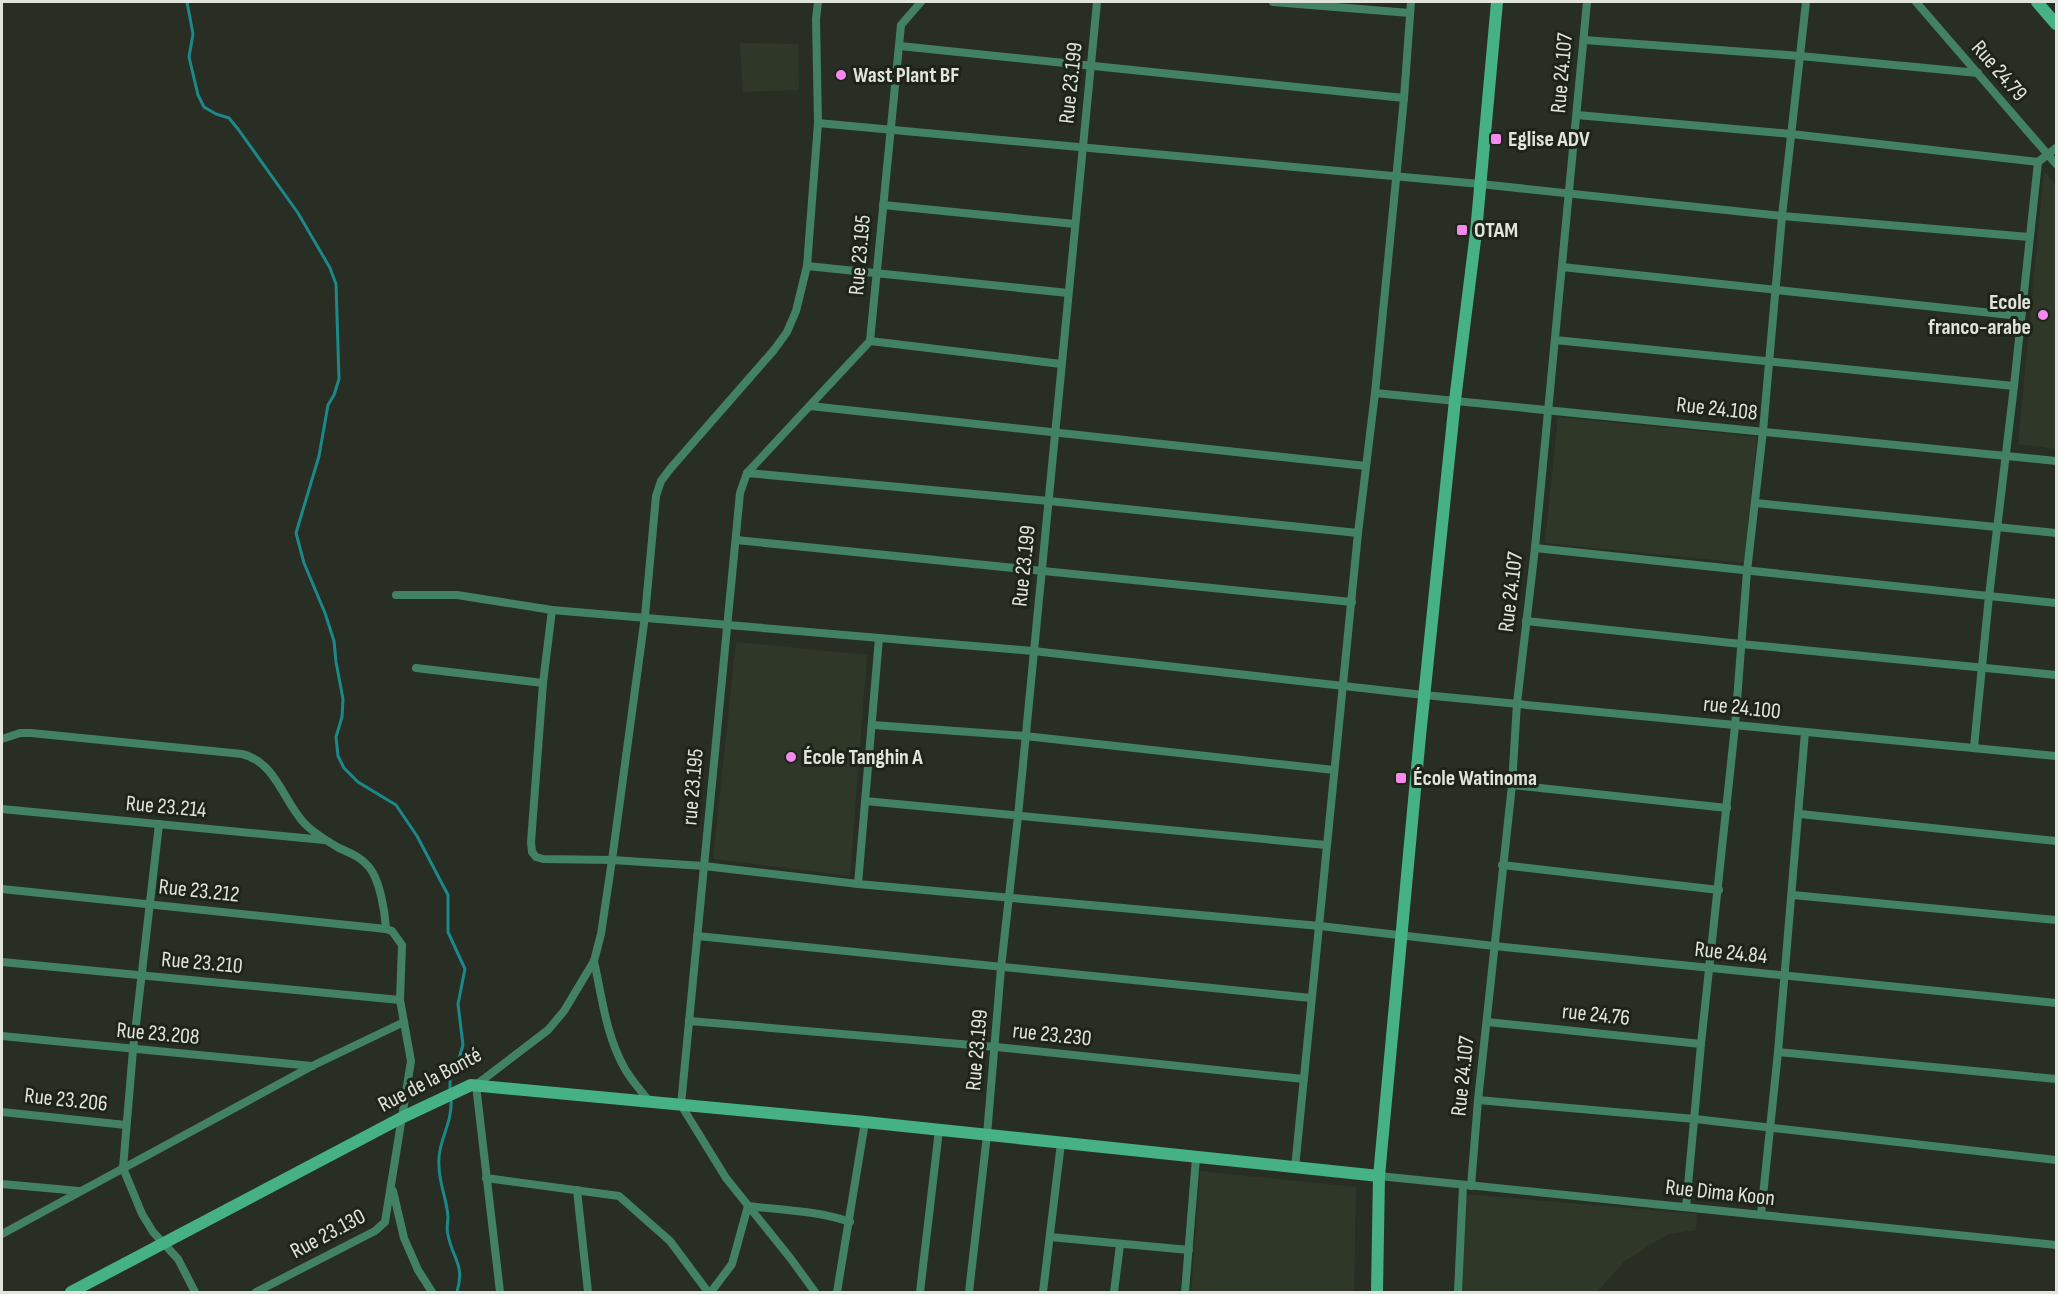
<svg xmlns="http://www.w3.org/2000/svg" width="2058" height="1294" viewBox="0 0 2058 1294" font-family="'Sofia Sans Condensed',sans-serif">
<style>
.built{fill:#2f3828}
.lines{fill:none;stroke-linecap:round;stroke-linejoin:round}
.stream{stroke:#1b8989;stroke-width:3}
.street{stroke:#438165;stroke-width:8}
.secondary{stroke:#46b184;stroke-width:12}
.poi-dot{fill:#f589ee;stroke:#1f241a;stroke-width:2}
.labels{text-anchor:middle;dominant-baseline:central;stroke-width:6;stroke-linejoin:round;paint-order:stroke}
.street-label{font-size:22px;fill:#e0e4dd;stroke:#1f241a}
.poi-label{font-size:22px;font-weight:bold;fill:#e0e4dd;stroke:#1f241a;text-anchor:start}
</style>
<rect width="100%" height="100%" fill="#282e23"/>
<g class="built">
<path d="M740,43l58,1 1,46 -56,2z"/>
<path d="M2044,171l12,14v264l-38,-5z"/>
<path d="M1558,417l199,20 -13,126 -199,-20z"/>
<path d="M736,642l131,13 -17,221 -137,-17z"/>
<path d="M1200,1171l156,16 -2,105h-163z"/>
<path d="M1465,1194l232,20 -1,16 -27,4 -18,10 -27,18 -27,30h-135z"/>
</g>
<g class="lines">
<g class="stream">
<path d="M187,2l6,32 -4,23 9,38 6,12 12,7 13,4 9,11 60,84 32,55 6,16 3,95 -5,16 -6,10 -9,51 -23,77 8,30 21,50 9,28 2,21 7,37 -1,18 -6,20 2,19 6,12 14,14 38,23 21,31 31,59v37l17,37 -7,35 5,41 -6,20 -7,8v19"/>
<path d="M451,1099c2,24 -14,43 -12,67 0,17 8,34 9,51 0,6 -2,12 0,18 5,25 17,29 9,57"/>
</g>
<g class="street">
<path d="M1273,2l137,11"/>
<path d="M1916,2l140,162"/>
<path d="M1584,40l216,16 178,17"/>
<path d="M900,46l504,52"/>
<path d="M1577,115l214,19 247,28 18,-14"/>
<path d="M818,123l662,61 302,32 247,21"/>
<path d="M883,205l192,19"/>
<path d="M807,266l261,27"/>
<path d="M1562,267l458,49"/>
<path d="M1555,340l459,46"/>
<path d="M870,341l191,23"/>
<path d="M1375,393l681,68"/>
<path d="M810,406l556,60"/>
<path d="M747,473l302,28 309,32"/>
<path d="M1756,503l300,30"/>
<path d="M736,540l616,62"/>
<path d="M1535,548l521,55"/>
<path d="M396,595h61l95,15 481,41 391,44 632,61"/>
<path d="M552,610l-9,73 -12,159 1,10 4,5 7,2 69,1 92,6 154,18 462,42 174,20 562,57"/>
<path d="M1526,621l215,23 315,31"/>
<path d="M416,668l127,15"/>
<path d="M873,725l152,11 309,34"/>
<path d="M2,739l18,-6h11l211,21c34,8 41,47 63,70 9,9 22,17 34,24 11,5 22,9 30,19 11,13 16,45 17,62"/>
<path d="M1974,747l15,-151 25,-210 24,-224"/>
<path d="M1512,785l215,23"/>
<path d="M865,801l461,44"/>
<path d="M2,809l322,31"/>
<path d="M1800,814l256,27"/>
<path d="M159,824l-26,226 -10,118 19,46 11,18 25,27 17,33"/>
<path d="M1502,865l217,25"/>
<path d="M858,884l21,-246"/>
<path d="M2,889l384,40 6,2 10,14 -2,55 11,61 -26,161 -10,9 -119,61"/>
<path d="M1793,895l263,25"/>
<path d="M697,936l614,62"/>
<path d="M594,961c8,36 12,75 31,108 7,12 16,22 25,33"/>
<path d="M2,962l398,38"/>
<path d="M689,1021l307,26 308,32"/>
<path d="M1487,1022l214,22"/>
<path d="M2,1036l310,30"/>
<path d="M1778,1052l278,27"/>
<path d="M1478,1100l217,19 361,41"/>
<path d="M2,1112l124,13"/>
<path d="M1295,1168l63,-635 17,-140 29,-295 7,-96"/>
<path d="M1379,1176l677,69"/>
<path d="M486,1178l133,18 51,45 38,51"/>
<path d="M2,1184l77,7"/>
<path d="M1471,1186l7,-86 34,-315 5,-82 18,-155 52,-546"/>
<path d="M577,1190l11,102"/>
<path d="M393,1191l11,47 14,32 14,22"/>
<path d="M1686,1207l15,-163 34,-318 12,-155 16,-140 19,-215 24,-214"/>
<path d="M1761,1215l17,-163 27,-320"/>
<path d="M2,1234l310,-168 92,-44"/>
<path d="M1050,1237l139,13"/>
<path d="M500,1292l-24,-207 72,-55 16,-19 30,-50 7,-27 11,-74 33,-244 11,-120 5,-15 9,-12 104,-119 13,-18 9,-21 11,-45 11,-143 -2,-104 2,-17"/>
<path d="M711,1292l21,-28 16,-58c34,4 71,5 102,16"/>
<path d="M815,1292l-24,-33 -65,-81 -45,-73 59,-612 7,-20 123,-132 31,-316 20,-23"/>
<path d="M837,1292l28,-170"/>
<path d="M920,1292l19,-162"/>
<path d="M969,1292l18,-157 14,-167 17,-152 79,-814"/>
<path d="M1043,1292l18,-149"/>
<path d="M1114,1292l6,-47"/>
<path d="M1185,1292l11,-134"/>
<path d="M1458,1292l5,-106"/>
</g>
<g class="secondary">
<path d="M2037,2l19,22"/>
<path d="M71,1292l332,-175 68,-32 394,37 514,54"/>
<path d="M1377,1292l2,-116 41,-440 35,-336 21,-168 21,-230"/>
</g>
</g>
<g class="poi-dot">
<circle cx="841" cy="75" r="6"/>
<rect x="1490" y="133" width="12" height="12" rx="3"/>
<rect x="1456" y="224" width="12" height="12" rx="3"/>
<circle cx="2043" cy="315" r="6"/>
<circle cx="791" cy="757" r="6"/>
<rect x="1395" y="772" width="12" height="12" rx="3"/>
</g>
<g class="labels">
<g class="street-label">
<text transform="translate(1999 71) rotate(49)">Rue 24.79</text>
<text transform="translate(1562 73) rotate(-85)">Rue 24.107</text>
<text transform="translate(1071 83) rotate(-84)">Rue 23.199</text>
<text transform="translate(860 255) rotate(-85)">Rue 23.195</text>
<text transform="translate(1717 409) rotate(6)">Rue 24.108</text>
<text transform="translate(1024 566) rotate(-84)">Rue 23.199</text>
<text transform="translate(1511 592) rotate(-83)">Rue 24.107</text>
<text transform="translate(1742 708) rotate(6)">rue 24.100</text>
<text transform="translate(693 787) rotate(-85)">rue 23.195</text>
<text transform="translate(166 807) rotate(5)">Rue 23.214</text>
<text transform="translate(199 891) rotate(6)">Rue 23.212</text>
<text transform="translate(1731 953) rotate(6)">Rue 24.84</text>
<text transform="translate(202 963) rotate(5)">Rue 23.210</text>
<text transform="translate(1596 1015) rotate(6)">rue 24.76</text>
<text transform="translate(158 1034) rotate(5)">Rue 23.208</text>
<text transform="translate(1052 1035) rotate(6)">rue 23.230</text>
<text transform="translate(977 1050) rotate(-85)">Rue 23.199</text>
<text transform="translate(1463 1076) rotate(-84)">Rue 24.107</text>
<text transform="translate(430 1080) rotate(-28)">Rue de la Bonté</text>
<text transform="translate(66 1100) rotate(6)">Rue 23.206</text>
<text transform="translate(1720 1193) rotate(6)">Rue Dima Koon</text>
<text transform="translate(328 1234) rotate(-28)">Rue 23.130</text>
</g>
<g class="poi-label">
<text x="853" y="75">Wast Plant BF</text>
<text x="1508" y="139">Eglise ADV</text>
<text x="1474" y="230">OTAM</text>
<text x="2031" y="302" text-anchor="end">Ecole<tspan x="2031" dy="25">franco-arabe</tspan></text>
<text x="803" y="757">École Tanghin A</text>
<text x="1413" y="778">École Watinoma</text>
</g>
</g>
<rect width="2058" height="1294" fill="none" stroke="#e0e4dd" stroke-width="6"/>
</svg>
